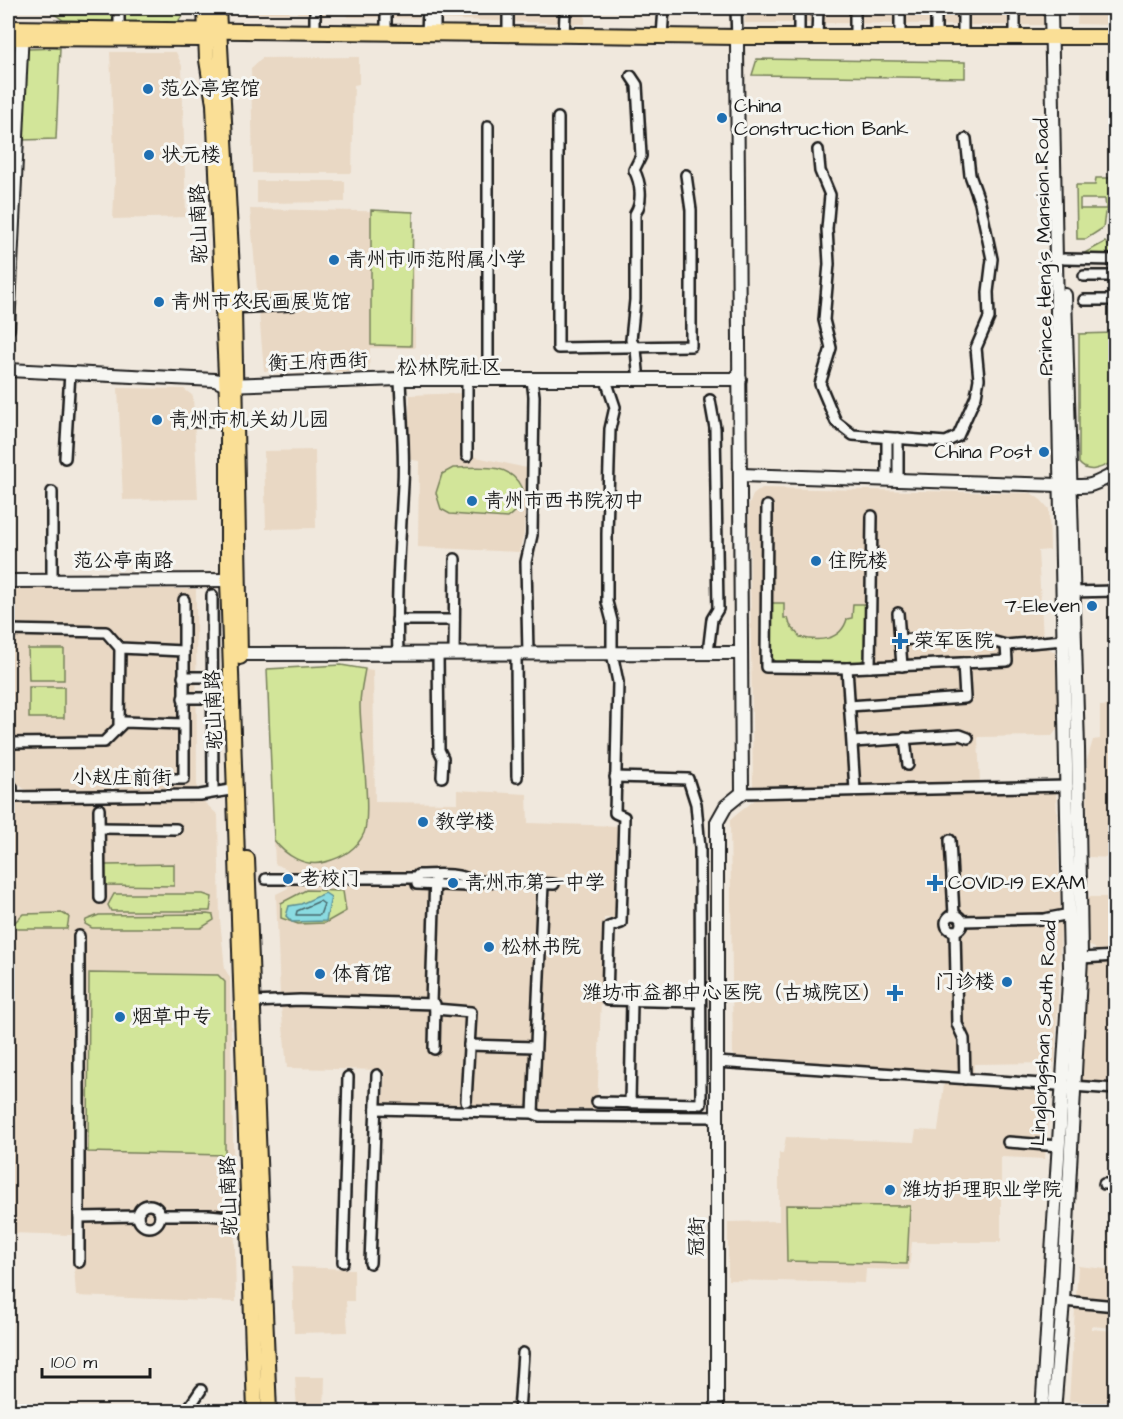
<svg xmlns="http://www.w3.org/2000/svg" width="1123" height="1419" viewBox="0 0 1123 1419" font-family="'Architects Daughter','LXGW WenKai TC',sans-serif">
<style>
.built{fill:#e9d8c4}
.green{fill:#d2e599;stroke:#77805a;stroke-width:1.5;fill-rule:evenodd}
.water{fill:#8adbe1;stroke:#5e8f92;stroke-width:1.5}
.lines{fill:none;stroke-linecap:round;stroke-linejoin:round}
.shore{stroke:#48686b;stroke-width:1.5}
.street-casing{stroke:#1c1c1c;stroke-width:14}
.secondary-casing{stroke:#1c1c1c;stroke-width:16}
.primary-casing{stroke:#1c1c1c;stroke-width:18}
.street{stroke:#f6f6f2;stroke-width:9}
.secondary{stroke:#f6f6f2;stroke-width:12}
.primary{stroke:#fadf96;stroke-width:14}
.poi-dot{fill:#1f6fb2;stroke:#f6f6f2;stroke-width:2}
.labels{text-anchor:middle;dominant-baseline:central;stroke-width:6;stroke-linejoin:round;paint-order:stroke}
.poi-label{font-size:20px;fill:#1c1c1c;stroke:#f6f6f2;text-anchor:start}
.street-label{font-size:20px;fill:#1c1c1c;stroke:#f6f6f2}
.neighbourhood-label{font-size:21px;fill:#1c1c1c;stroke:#f6f6f2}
</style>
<rect width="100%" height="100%" fill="#f0e8dd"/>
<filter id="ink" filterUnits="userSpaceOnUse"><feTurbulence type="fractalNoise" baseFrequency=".0167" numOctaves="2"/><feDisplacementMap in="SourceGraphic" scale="12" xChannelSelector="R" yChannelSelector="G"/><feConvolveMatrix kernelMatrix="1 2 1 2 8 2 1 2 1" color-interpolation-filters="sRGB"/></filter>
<g filter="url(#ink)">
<g class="built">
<path d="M245,8h174v10l-72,-1 -1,-3h-22v4h-15v-4l-12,-1v-4h-7l-1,5 -44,-1z"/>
<path d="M431,8h154v16l-150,-5z"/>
<rect x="745" y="8" width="68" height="15"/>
<path d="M820,8h113v16l-113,-1z"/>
<path d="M941,8h106v10l-3,7h-103z"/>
<path d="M1078,8h37v17l-38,-1z"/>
<path d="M110,52h66l6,14 4,151 -73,2 2,-43z"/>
<path d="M359,57v27l-5,1 -2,88h-99l-2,-105 11,-10z"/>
<path d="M257,181h88v21l-88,1z"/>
<path d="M250,209l163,3 2,136h-45l-1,24 -105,-1z"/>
<path d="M118,388l66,1 9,7 5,103 -75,1z"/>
<path d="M463,393l-1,61 65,14 -3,66 -5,18 -101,-5 1,-86 -12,-2 3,-64z"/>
<path d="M315,450l1,78 -50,1 -2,-78z"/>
<path d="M762,488l269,5 10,7 8,9 1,41 -12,1 5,87h6v11l6,3 4,75 -7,9 -74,1 2,46 -227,5 -4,-283 4,-10z"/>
<path d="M8,589h188l1,201h-171l-13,-9h-5z"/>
<path d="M341,665l32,5 2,132 82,1v-13l70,4 1,29 93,3 -4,92h-13l-7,191h-56l-4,-5 -8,5 -146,-6 2,-33 -98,-2 -7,-73 -4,-101 12,-6 -1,-19 -12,-5 -8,-195z"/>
<path d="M1115,705v377l-33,-1 5,-117 8,-3v-13l-8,-3 1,-48h27v-39l-27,-1 -1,-97 6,-20 7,-1v-33z"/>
<path d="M1056,789l5,137 -6,137 -81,1 -1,13 -240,-18 -3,-239 27,-22z"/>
<path d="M13,801h190l15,14 2,105 5,49 5,9 6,324 -160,-6 -4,-61 -61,-2 -2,-431z"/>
<path d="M944,1084l106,4 -5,71 -44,-2v85h-89l-3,28 -43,-1 -1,14 -137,-3v-58l51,-1v-68h4l3,-16 128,5 2,-12 22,1z"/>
<path d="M1078,1266l37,4v31l-39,-4z"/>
<path d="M292,1267l62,2v32h-8l2,31 -54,1z"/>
<path d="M1075,1309l40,3v16l-24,-2v3l24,2v80h-30l1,-9 -17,-1z"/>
<path d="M295,1377h30l-1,34h-27z"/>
</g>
<g class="green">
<path d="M8,8h179l-9,14 -6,1 -109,-3 -16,-11z"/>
<path d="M60,48l-4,91 -34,1 5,-91z"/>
<path d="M757,59l208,3v16l-213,-3z"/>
<path d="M1096,178h18v25l-9,10 -2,15 -17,11h-9l-1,-54h19zM1080,199h25l1,10h-26z"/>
<path d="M371,210l42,2 -2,134 -40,-1z"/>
<path d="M1105,242l10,8v5h-34z"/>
<path d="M1113,333v11h3l-1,117c-11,5 -26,15 -36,2v-129z"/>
<path d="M453,468c24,0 56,-7 68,19 6,14 -4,23 -14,31l-57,-4 -9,-5 -5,-16 6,-19z"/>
<path d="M771,603h13v15h4l2,7 10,12c18,5 41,4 47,-18l5,-1 1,-14h13v52l-6,7h-84l-5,-7z"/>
<path d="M28,649h36v31h-35z"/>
<path d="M341,665l24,4c-2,12 -5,24 -5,36 0,28 12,107 4,128 -7,16 -23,25 -39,29 -20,6 -40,-7 -51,-22l-7,-171z"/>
<rect x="29" y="687" width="35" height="31"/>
<path d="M174,864v22l-70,-1 1,-20z"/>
<path d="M306,890l37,1 3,20 -21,12 -27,1 -17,-6v-15z"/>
<path d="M114,894h89l9,3 -2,14h-99l-3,-6z"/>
<path d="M62,913l7,4 -2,12h-49l-5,-5 10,-10z"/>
<path d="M207,914l6,1 1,5 -13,8h-109l-7,-4 1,-4 13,-5z"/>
<path d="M89,973l129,2 7,7v173l-137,-3z"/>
<path d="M786,1205l124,1 -3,58 -120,-3z"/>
</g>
<path class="water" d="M325,893l6,4 -5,24 -34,1 -6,-6 3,-10 12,-2z"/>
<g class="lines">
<path class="shore" d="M320,901l4,3 -4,11h-24l1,-4z"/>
<g class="street-casing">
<g id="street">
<path d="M115,8l4,5v16"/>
<path d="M736,8l1,33"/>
<path d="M963,8v30"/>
<path d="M1015,8v30"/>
<path d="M508,12v22"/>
<path d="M855,13v24"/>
<path d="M386,14v19"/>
<path d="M900,14v24"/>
<path d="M315,32v-24"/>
<path d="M427,34l1,-26"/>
<path d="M435,34v-26"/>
<path d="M564,35l1,-21"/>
<path d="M662,36l2,-28"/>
<path d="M799,37v-27"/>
<path d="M817,37l1,-29"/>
<path d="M936,38v-30"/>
<path d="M631,76l6,9 4,71 -7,14c7,13 9,32 1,44v86l-4,40 5,9 2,22"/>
<path d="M558,118v230l133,-2v-136l-5,-35"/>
<path d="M488,126v254"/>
<path d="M818,150l2,21 10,24 -3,34 2,35 -5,56 7,28 -11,36 16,38 17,13 93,7 12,-6 18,-40 3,-17 -3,-31 13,-30 -1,-26 4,-33 -12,-56 -10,-28 -4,-36"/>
<path d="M1064,259l52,1"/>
<path d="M1084,276h32"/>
<path d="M1084,300h32"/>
<path d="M231,308l61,-3"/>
<path d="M467,380v76"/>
<path d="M606,380l9,27 -5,22 -3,105v68l5,19v32l6,29 -3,131 9,4 -3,106 -12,4 -2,73 93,2"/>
<path d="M182,422l46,-1"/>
<path d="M887,438v42"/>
<path d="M65,458l5,-86"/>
<path d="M898,480v-42"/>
<path d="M52,492v89"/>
<path d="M767,506l-1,161 81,1 160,-7 -1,-16"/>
<path d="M1070,592l46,-1"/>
<path d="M212,595l1,193"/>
<path d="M898,613l4,53"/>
<path d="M397,620h57"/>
<path d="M8,630l98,2 14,16 63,3"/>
<path d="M900,640l68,-5 38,10 58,-5"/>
<path d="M708,653l4,-34 6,-10 -3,-181 -5,-28"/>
<path d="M398,654c-2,-57 2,-113 5,-170 2,-34 -2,-70 -3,-105"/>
<path d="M438,654l1,96 4,8 -1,19"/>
<path d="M454,654l1,-95"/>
<path d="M516,654l1,123"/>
<path d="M528,654l-2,-92 6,-27 2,-139 -2,-16"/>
<path d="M870,667l2,-151"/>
<path d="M847,668l8,122"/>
<path d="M183,677h30"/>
<path d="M183,698h31"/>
<path d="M849,706l116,-8 -2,-35"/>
<path d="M119,724l1,-76"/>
<path d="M905,738l3,27"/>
<path d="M853,742l107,-7 8,3"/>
<path d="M8,743l96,-1 20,-20 59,2"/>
<path d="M169,779h15v-179"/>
<path d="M8,784l4,3v9"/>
<path d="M742,793l326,-7"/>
<path d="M8,797l192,-2 36,-6"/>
<path d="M99,809l1,89"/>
<path d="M99,828l77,1"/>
<path d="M950,840l4,75"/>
<path d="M291,878h125l2,-3c17,0 40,-3 54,6l82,3"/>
<path d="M416,878l1,6 50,2 5,-5"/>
<path d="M266,879h18"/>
<circle cx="954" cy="923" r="8"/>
<path d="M963,921l81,-2 26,-5"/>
<path d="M955,931l2,93 7,15 1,40"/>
<path d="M79,936v326"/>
<path d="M1081,958l35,-2"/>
<path d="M253,1002l47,-2 135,4 -1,45"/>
<path d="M431,1003l4,-128"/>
<path d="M435,1009l36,3 -5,89"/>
<path d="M469,1045l66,2"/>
<path d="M717,1062l399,27"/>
<path d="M597,1102l104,2v-4l-1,-252 -4,-44 -8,-25 -73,-2"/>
<path d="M630,1103l2,-102"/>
<path d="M376,1109l157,4 7,3 177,1"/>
<path d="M533,1113l10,-229"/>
<path d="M1008,1142l51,4"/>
<path d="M1104,1184h12"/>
<circle cx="149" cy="1216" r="11"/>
<path d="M160,1215h49l40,4"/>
<path d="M79,1217l59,-1"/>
<path d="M343,1262l5,-185"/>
<path d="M370,1263l7,-188"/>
<path d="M1063,1301l53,5"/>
<path d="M186,1412l15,-22"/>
<path d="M519,1412l4,-59"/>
</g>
</g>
<g class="secondary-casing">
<g id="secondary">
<path d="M8,329l14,-299"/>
<path d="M8,370l207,10 11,5 174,-6h340"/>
<path d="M741,475l319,10c32,2 27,3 56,-12"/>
<path d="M8,581l229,-1"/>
<path d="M232,654l509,-1"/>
<path d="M717,1412v-590l9,-16 16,-13 -5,-751"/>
<path d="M1042,1412l28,-445 -19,-959"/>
<path d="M1054,1412l9,-111 18,-343 -3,-210 -13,-453"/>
</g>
</g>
<g class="primary-casing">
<g id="primary">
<path d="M205,8l2,52 7,44 14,317v159l27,832"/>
<path d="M218,8l16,300 6,349"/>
<path d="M8,28l729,9h379"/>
<path d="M8,38l195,1"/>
<path d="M247,859l22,553"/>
</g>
</g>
<use href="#street" class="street"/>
<use href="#secondary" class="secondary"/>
<use href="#primary" class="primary"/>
</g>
</g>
<g class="poi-dot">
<circle cx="148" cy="89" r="6"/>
<circle cx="722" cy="118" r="6"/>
<circle cx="149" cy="155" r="6"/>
<circle cx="334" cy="260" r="6"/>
<circle cx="159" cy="302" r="6"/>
<circle cx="157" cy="420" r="6"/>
<circle cx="1044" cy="452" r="6"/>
<circle cx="472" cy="501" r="6"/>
<circle cx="816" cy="561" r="6"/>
<circle cx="1092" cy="606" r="6"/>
<path d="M897 632h6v6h6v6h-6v6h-6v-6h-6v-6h6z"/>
<circle cx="423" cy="822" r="6"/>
<circle cx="288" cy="879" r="6"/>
<circle cx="453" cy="883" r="6"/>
<path d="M932 874h6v6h6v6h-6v6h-6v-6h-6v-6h6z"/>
<circle cx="489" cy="947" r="6"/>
<circle cx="320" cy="974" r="6"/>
<circle cx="1007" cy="982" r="6"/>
<path d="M892 984h6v6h6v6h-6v6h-6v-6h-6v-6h6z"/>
<circle cx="120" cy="1017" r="6"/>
<circle cx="890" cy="1190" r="6"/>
</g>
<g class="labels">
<g class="poi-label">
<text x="160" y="89">范公亭宾馆</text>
<text x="734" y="106">China<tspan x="734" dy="23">Construction Bank</tspan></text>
<text x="161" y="155">状元楼</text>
<text x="346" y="260">青州市师范附属小学</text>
<text x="171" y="302">青州市农民画展览馆</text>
<text x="169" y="420">青州市机关幼儿园</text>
<text x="1032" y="452" text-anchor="end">China Post</text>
<text x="484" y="501">青州市西书院初中</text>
<text x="828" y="561">住院楼</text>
<text x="1080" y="606" text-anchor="end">7-Eleven</text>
<text x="914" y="641">荣军医院</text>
<text x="435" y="822">教学楼</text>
<text x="300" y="879">老校门</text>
<text x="465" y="883">青州市第一中学</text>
<text x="948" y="883">COVID-19 EXAM</text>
<text x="501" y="947">松林书院</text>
<text x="332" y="974">体育馆</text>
<text x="995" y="982" text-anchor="end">门诊楼</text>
<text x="882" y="993" text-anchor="end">潍坊市益都中心医院（古城院区）</text>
<text x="132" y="1017">烟草中专</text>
<text x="902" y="1190">潍坊护理职业学院</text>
</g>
<g class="street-label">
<text transform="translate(199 224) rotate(-92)">驼山南路</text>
<text transform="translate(1044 247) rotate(-91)">Prince Heng's Mansion Road</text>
<text transform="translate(318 362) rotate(-2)">衡王府西街</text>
<text x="123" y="561">范公亭南路</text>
<text transform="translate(214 710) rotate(-92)">驼山南路</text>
<text x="122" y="778">小赵庄前街</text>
<text transform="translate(1044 1033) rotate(-87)">Linglongshan South Road</text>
<text transform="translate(229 1196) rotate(-92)">驼山南路</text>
<text transform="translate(697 1237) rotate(-89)">冠街</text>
</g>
<g class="neighbourhood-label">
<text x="449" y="367">松林院社区</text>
</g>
</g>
<rect width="1123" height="1419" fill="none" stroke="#f6f6f2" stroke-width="30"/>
<rect x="15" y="15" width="1093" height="1389" fill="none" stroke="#1c1c1c" stroke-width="2" filter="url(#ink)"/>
<path d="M42 1368v9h108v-9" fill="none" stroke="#1c1c1c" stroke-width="3"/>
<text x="51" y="1368" font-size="18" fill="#1c1c1c" stroke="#f6f6f2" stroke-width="4.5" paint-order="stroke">100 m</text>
</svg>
